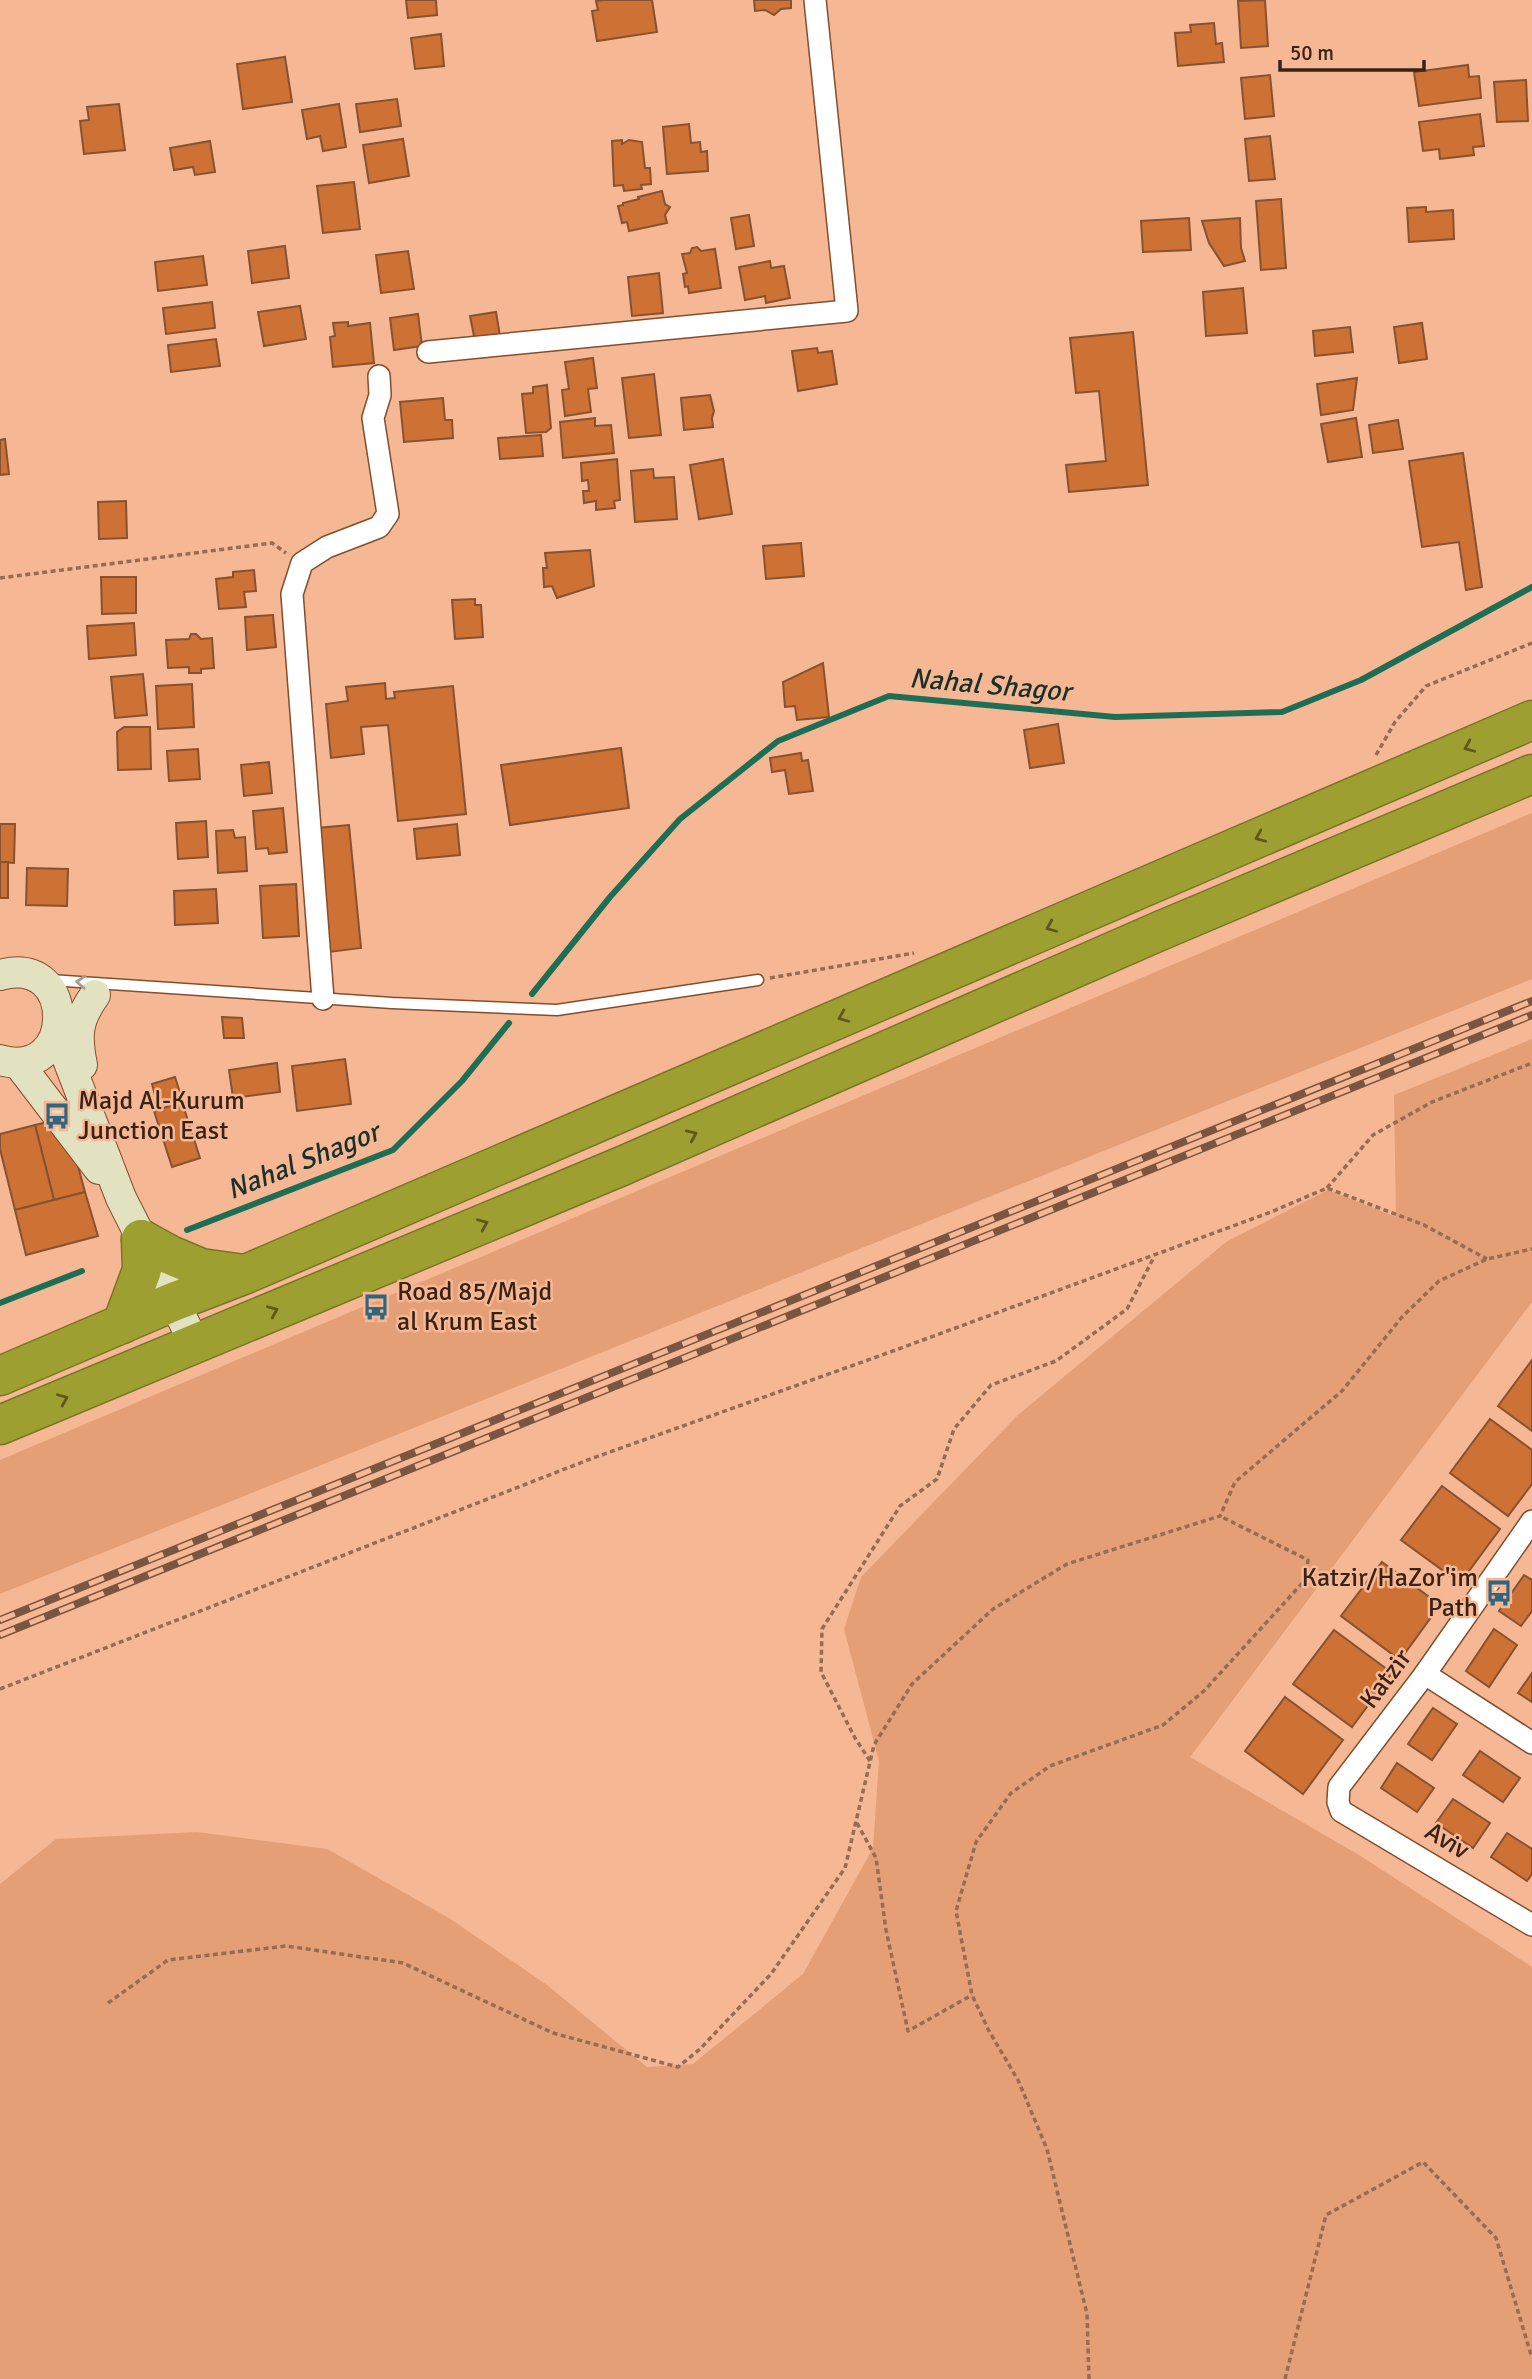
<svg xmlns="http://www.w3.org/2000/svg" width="1532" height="2379" viewBox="0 0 1532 2379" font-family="Signika,sans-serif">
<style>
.green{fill:#e59f76}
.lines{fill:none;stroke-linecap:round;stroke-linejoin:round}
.stream{stroke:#1d6e55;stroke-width:6}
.building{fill:#cd7135;stroke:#875231;stroke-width:2}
.lane-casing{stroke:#844e2d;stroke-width:13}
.street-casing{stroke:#844e2d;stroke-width:24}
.secondary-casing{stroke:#844e2d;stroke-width:32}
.highway-casing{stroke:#7a7427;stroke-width:41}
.path{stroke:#966c53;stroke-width:3.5;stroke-dasharray:5 3.5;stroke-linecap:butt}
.lane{stroke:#fff;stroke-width:10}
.street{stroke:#fff;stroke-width:21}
.secondary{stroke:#e2e2c1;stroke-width:30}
.highway{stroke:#9da031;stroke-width:38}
.rail-casing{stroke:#7a5540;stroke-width:8}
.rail{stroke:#f5b794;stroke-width:5;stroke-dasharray:16;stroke-linecap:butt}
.oneway{stroke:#625520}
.oneway2{stroke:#a69c96}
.labels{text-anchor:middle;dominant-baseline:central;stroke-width:5;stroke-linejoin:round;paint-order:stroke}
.poi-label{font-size:26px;fill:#3a2315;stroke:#f5b794;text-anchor:start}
.street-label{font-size:26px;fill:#3a2315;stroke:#f5b794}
.water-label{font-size:28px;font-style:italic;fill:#1a312a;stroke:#f5b794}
</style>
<rect width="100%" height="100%" fill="#f5b794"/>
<g class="green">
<path d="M1532,813v166l-1532,615v-134z"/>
<path d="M1532,1039v263l-342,455 169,98 173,112v412h-1532v-495l56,-45 141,-7 130,17 122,69 98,67 100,82 46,-3 110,-90 70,-126 6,-87 -35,-132 17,-52 157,-162 208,-173 102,-52 68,27 -2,-122z"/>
</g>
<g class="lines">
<g class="stream">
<path d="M532,994l78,-97 70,-78 98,-78 111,-45 226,21 167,-5 79,-32 171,-93"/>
<path d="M187,1230l206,-80 69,-69 47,-58"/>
<path d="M0,1303l82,-32"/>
</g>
</g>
<g class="building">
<path d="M406,0h30l1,15 -29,3z"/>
<path d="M604,0h48l5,32 -60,9 -5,-30 6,-1 -2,-9z"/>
<path d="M754,0h37v8l-10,1 -7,6 -9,-5 -10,1z"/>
<path d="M1265,0l3,46 -27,2 -3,-47z"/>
<path d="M1214,23l2,21 6,-1 2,19 -46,4 -3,-33 16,-1 -1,-7z"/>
<path d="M441,34l3,32 -29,3 -4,-31z"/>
<path d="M285,57l7,45 -49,7 -6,-45z"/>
<path d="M1468,65l1,12 10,-1 2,22 -62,8 -5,-34z"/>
<path d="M1270,75l4,41 -29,3 -4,-41z"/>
<path d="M1526,80l2,41 -31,1 -3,-40z"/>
<path d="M397,99l4,27 -41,6 -4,-28z"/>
<path d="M119,104l6,46 -41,4 -4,-33 9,-1 -2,-13z"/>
<path d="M339,104l7,43 -23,4 -3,-15 -13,3 -5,-29z"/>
<path d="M1480,114l4,32 -11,1 1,8 -34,4 -1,-10 -16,2 -4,-29z"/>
<path d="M689,124l2,19 9,-1 1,10 6,-1 1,20 -41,3 -4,-47z"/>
<path d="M1270,136l5,43 -26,2 -4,-42z"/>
<path d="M403,139l6,37 -40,7 -6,-38z"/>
<path d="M622,140v4l7,-4 13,2 3,26h5l1,16 -10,1 1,4 -18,2 -1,-6 -9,1 -2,-45z"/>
<path d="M210,141l5,31 -20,3 -2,-8 -19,3 -4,-22z"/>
<path d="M354,182l6,47 -37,4 -6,-47z"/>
<path d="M662,191l3,13 5,3 -5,8 2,8 -38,8 -2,-9 -5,1 -4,-17 5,-1v-2l16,-4 -1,-2z"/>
<path d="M1281,199l5,69 -25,2 -5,-69z"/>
<path d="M1426,207v5l27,-2 1,29 -45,3 -2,-34z"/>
<path d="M749,215l5,31 -18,3 -5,-31z"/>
<path d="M1189,218l2,32 -48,2 -2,-31z"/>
<path d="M1240,218l1,30 4,13 -21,5 -15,-23 -7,-22z"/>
<path d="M285,246l4,32 -37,5 -4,-32z"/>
<path d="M697,247l4,4 14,-2 6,39 -32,5 -1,-7 -3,1 -2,-13 4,-1 -5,-19 8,-1 2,-5z"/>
<path d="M408,251l6,38 -33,4 -5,-38z"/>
<path d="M203,256l4,29 -49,6 -3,-29z"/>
<path d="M770,261l1,7 13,-2 6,32 -24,5 -1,-7 -20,4 -6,-33z"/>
<path d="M659,273l4,40 -31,3 -4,-39z"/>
<path d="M1243,288l4,45 -41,3 -3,-44z"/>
<path d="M212,302l3,26 -49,6 -3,-26z"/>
<path d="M300,306l6,33 -42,7 -6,-34z"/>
<path d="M496,312l4,24 -25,5 -5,-25z"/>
<path d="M418,314l4,32 -28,4 -4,-32z"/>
<path d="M348,322v4l22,-3 4,40 -41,4 -3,-30 5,-1 -2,-13z"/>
<path d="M1422,323l5,36 -28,4 -5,-36z"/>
<path d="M1350,327l3,25 -38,4 -2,-25z"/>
<path d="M1133,332l15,153 -79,7 -3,-27 40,-4 -7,-70 -23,2 -6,-55z"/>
<path d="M216,339l4,27 -49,6 -3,-27z"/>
<path d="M817,348l1,5 14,-2 5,33 -39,7 -6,-40z"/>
<path d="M593,358l4,30 -9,1 3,23 -26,4 -3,-26 7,-1 -4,-27z"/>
<path d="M654,374l7,61 -32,3 -7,-60z"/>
<path d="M1357,378l-4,32 -32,5 -4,-31z"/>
<path d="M547,385l4,43 -5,4 -20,1 -4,-39 11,-1v-6z"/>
<path d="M710,395l4,16 -2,7 1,9 -29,3 -3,-32z"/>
<path d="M443,398l2,22h7l1,18 -49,4 -4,-40z"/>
<path d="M595,418v8l16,-1 3,28 -51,5 -3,-36z"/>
<path d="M1356,418l6,39 -34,5 -7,-38z"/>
<path d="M1398,420l5,29 -30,4 -4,-28z"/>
<path d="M541,435l2,21 -43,3 -2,-21z"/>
<path d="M5,439l4,35 -9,1v-35z"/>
<path d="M1463,453l19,134 -16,3 -7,-48 -37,5 -13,-86z"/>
<path d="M617,459l3,41 -6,1 1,7 -19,2v-9l-12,2 -1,-12h6l-1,-11 -6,1 -1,-18z"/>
<path d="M723,459l9,55 -33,5 -9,-54z"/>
<path d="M653,469l1,9 20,-1 3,42 -42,3 -4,-51z"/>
<path d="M126,501l1,37 -28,1 -1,-37z"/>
<path d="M801,543l3,33 -38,3 -3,-33z"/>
<path d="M590,550l4,36 -37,12 -5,-12 -8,1 -1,-19h4l-2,-15z"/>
<path d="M254,570l2,21 -12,1 2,15 -27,2 -3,-30 17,-2v-5z"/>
<path d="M101,577h35v36l-34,1z"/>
<path d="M475,599v6h6l2,32 -28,2 -3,-39z"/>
<path d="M273,615l3,32 -29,3 -2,-33z"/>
<path d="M134,623l2,32 -47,4 -2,-33z"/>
<path d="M191,634h5l5,5 11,-1 2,30 -13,1v4h-12v-6l-21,1 -2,-28 23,-1z"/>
<path d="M823,663l6,54 -32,3 -2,-14 -10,1 -2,-25z"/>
<path d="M143,674l4,41 -32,3 -4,-41z"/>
<path d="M385,683l1,16 9,-1 -1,-6 59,-6 13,128 -68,7 -10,-96 -27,2 3,27 -33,4 -5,-54 22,-3 -2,-14z"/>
<path d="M192,684l2,43 -36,2 -2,-43z"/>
<path d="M1058,724l6,39 -34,5 -6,-38z"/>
<path d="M124,727h26l1,42 -33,1 -1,-38z"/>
<path d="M621,748l8,60 -119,17 -9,-60z"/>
<path d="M198,749l2,30 -31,2 -2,-30z"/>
<path d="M801,753l1,8 6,-1 5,31 -24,3 -4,-24 -13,2 -2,-14z"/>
<path d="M269,762l3,31 -28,3 -3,-31z"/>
<path d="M283,808l4,44 -18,2 -1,-6 -12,1 -3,-38z"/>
<path d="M206,821l2,36 -30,2 -2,-36z"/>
<path d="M0,824h15l-1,39 -14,-1z"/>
<path d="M457,824l3,31 -43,4 -3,-30z"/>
<path d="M349,825l12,123 -32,4 -12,-124z"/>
<path d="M233,830l2,8 10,-1 2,34 -29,2 -2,-42z"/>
<rect x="0" y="862" width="8" height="36"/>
<path d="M27,868l41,1 -1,37 -41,-1z"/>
<path d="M296,884l3,52 -36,2 -3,-52z"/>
<path d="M216,889l2,34 -43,2 -1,-34z"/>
<path d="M222,1017l20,1 2,20h-20z"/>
<path d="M345,1059l6,45 -54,7 -5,-45z"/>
<path d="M277,1063l3,29 -47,6 -4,-28z"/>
<path d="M175,1077l7,22 -24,7 -6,-22z"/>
<path d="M182,1102l18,56 -28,9 -18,-56z"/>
<path d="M52,1121l23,34 10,37 -31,8 -19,-75z"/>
<path d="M35,1125l19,75 -39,10 -15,-61v-15z"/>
<path d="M85,1192l13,44 -72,19 -11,-45z"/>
<path d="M1532,1360v71l-34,-25z"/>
<path d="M1490,1419l42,31v34l-24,32 -58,-43z"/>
<path d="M1442,1486l58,43 -40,54 -59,-43z"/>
<path d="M1382,1562l58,43 -40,55 -59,-44z"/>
<path d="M1524,1575l8,5v31l-11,15 -22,-15z"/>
<path d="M1494,1629l23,16 -28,42 -23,-16z"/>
<path d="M1334,1630l58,43 -40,54 -59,-43z"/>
<path d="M1532,1673v29l-14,-9z"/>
<path d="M1285,1697l58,43 -40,54 -58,-43z"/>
<path d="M1433,1708l24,16 -25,36 -24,-16z"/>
<path d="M1480,1751l40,27 -17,24 -40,-27z"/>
<path d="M1397,1763l37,25 -17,24 -36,-24z"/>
<path d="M1453,1799l37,24 -17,25 -37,-25z"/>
<path d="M1507,1833l25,16v25l-5,7 -36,-24z"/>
</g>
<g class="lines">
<g class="lane-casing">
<path id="lane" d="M50,980l342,23 165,7 201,-30"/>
</g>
<g class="street-casing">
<g id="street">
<path d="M428,352l419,-41 -32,-311"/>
<path d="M323,999l-31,-405 10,-31 25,-16 52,-20 9,-13 -15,-96 7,-23 -1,-19"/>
<path d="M1532,1521l-107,153 -86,113 -1,15 3,9 191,114"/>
<path d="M1425,1674l107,69"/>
</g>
</g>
<g class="secondary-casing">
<g id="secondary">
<path d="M0,975c79,-22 76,108 0,85"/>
<path d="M57,1031l64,167 74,146"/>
<path d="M18,1063l81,106"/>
<path d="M82,1065c-6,-30 -5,-45 13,-70"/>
</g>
</g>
<g class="highway-casing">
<g id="highway">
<path d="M141,1239l29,16 31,13 43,6"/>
<path d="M122,1324l20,-54 -1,-31"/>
<path d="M0,1376l173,-74 73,-28 1286,-554"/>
<path d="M0,1425l622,-259 540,-236 370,-156"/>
</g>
</g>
<g class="path">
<path d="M0,578l272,-35 14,10"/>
<path d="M1376,755l19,-33 31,-36 106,-43"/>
<path d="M770,978l144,-25"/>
<path d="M1327,1188l46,-53 59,-33 100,-39"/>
<path d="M0,1689l593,-231 289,-103 389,-143 56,-24 97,37 63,34"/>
<path d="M870,1761l-15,-23 -34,-66 1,-43 78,-123 37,-27 17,-50 37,-44 65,-24 71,-52 27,-52"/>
<path d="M857,1823l19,35 10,72 22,101 64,-36"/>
<path d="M108,2003l60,-43 118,-14 117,17 150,70 125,34 22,-18 71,-75 74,-106 29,-123 38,-61 81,-75 74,-45 153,-48 15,-34 107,-91 60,-74 37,-36 48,-22 45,-10"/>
<path d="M1089,2379l-2,-65 -40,-165 -29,-69 -29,-49 -17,-36 -16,-84 20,-69 35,-49 39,-27 113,-41 41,-34 102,-112 2,-19 -88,-44"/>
<path d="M1285,2379l41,-164 97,-53 73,76 36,120"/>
</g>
<use href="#lane" class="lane"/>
<use href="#street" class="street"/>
<use href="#secondary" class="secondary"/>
<use href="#highway" class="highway"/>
<g class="rail-casing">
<g id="rail">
<path d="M0,1620l1532,-619"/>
<path d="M0,1635l1532,-620"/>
</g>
</g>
<use href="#rail" class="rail"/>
</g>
<defs><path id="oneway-chevron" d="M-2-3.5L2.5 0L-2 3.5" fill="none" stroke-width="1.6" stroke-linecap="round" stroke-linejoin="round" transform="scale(1.75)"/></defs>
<g class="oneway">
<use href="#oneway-chevron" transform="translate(1469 747) rotate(157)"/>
<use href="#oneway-chevron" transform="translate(1260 837) rotate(157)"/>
<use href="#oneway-chevron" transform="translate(1051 927) rotate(157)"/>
<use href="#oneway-chevron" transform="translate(843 1017) rotate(157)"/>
<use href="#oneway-chevron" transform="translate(692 1135) rotate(-24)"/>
<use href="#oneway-chevron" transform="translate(483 1224) rotate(-23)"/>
<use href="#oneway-chevron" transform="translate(273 1311) rotate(-23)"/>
<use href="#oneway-chevron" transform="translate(63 1399) rotate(-23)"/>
</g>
<use class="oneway2" href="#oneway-chevron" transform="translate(81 982) rotate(-177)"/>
<defs>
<g id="bus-bare" transform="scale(2.1)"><path d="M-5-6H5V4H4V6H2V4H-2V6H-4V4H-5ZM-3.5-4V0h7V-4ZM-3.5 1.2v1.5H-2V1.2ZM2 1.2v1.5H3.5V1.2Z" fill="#2e6680" stroke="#f5b794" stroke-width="2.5" paint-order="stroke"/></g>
</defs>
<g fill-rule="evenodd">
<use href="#bus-bare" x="57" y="1116"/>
<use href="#bus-bare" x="376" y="1307"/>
<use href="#bus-bare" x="1499" y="1593"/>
</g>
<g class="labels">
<g class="poi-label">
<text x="78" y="1101">Majd Al-Kurum<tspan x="78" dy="30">Junction East</tspan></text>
<text x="397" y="1292">Road 85/Majd<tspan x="397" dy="30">al Krum East</tspan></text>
<text x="1478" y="1578" text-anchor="end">Katzir/HaZor'im<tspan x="1478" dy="30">Path</tspan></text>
</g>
<g class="street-label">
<text transform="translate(1386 1679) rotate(-53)">Katzir</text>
<text transform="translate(1447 1841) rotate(31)">Aviv</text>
</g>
<g class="water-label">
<text transform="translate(990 685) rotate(5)">Nahal Shagor</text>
<text transform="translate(303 1161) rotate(-22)">Nahal Shagor</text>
</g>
</g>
<path d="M1280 60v10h144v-10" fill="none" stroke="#3a2315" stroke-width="3.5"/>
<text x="1290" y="60" font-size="21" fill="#3a2315" stroke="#f5b794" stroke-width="5" paint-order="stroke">50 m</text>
</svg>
